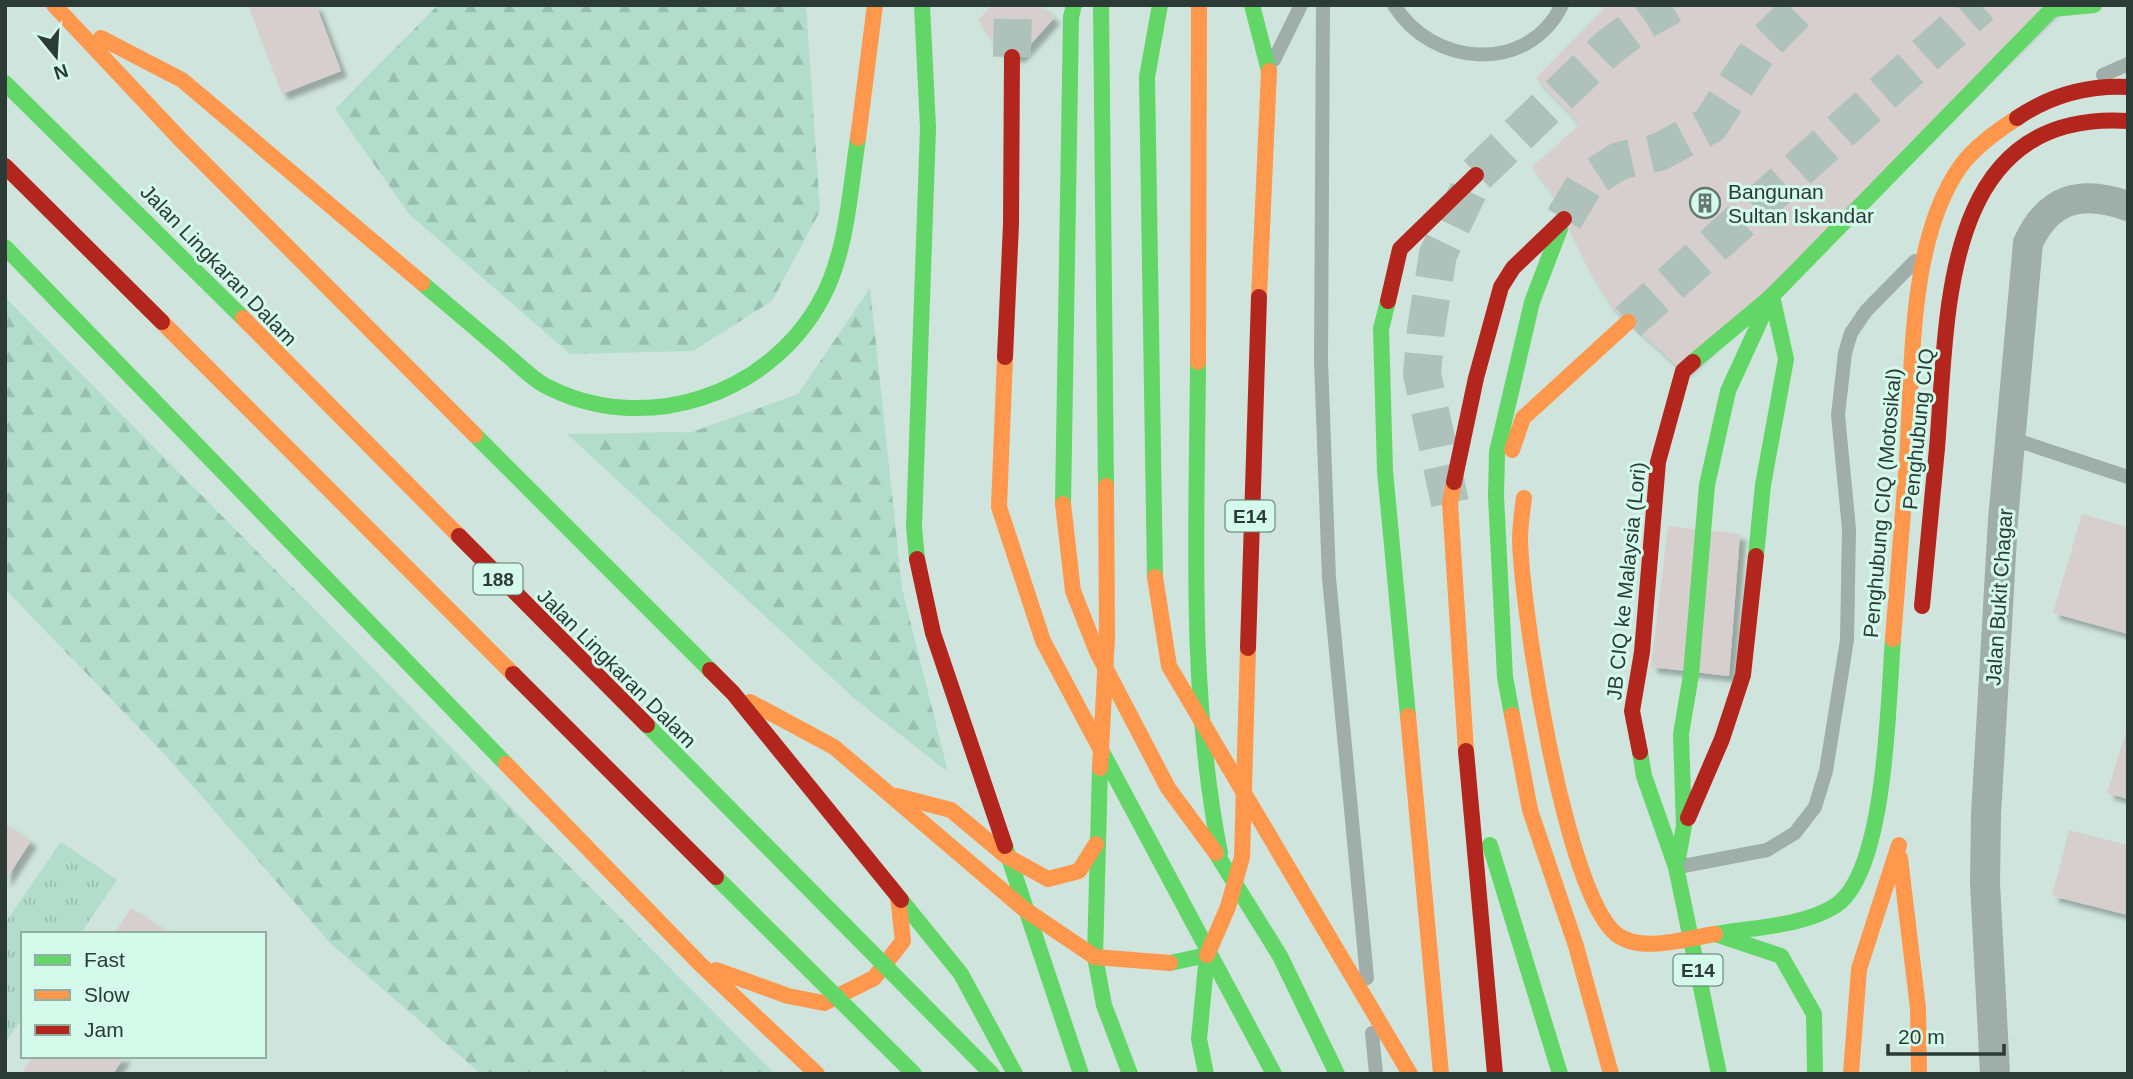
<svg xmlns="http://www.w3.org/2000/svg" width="2133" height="1079" viewBox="0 0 2133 1079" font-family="Arial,sans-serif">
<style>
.forest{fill:url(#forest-firs)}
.park{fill:url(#park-tufts)}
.building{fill:#d7cfcd;filter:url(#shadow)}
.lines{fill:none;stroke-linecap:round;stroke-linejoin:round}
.highway-tunnel{stroke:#aec2bb;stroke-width:38;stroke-dasharray:38 19;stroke-linecap:butt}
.lane{stroke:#9faea8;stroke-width:14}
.street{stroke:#9faea8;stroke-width:30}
.fast{stroke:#63d668;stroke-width:16}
.slow{stroke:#ff974d;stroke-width:16}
.jam{stroke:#b3261e;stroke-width:16}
.fast-bridge{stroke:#63d668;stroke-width:16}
.slow-bridge{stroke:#ff974d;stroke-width:16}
.jam-bridge{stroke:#b3261e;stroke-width:16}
.labels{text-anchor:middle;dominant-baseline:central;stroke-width:6;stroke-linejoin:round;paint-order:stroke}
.shield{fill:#d3faea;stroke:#5e746b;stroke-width:2}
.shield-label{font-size:19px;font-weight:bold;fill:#2c3b35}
.poi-label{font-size:21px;fill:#2c3b35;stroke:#d3faea;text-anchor:start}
.street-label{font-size:21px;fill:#2c3b35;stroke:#d3faea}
</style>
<defs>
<pattern id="forest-firs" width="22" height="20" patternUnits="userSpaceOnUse" patternTransform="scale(1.75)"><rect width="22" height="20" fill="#b2ddcc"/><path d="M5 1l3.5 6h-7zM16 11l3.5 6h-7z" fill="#99bfb0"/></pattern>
<pattern id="park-tufts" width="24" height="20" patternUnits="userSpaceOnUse" patternTransform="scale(1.75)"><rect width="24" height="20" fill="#b2ddcc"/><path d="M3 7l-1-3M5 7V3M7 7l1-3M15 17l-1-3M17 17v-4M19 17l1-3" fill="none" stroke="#99bfb0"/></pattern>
<filter id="shadow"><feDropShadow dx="6" dy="6" stdDeviation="2" flood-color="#0004"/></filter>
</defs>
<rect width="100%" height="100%" fill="#cfe4dc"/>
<g class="forest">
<path d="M438,5h368l14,206 -48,90 -79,50 -123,3 -161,-140 -74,-105z"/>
<path d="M870,288l32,300 46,184 -92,-72 -289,-266 125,-2 106,-38z"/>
<path d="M5,297l770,777h-294l-150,-130 -162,-185 -164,-170z"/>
</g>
<path class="park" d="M61,842l56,38 -37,54h-57v83l-18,26v-120z"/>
<g class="building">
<path d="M248,5h68l25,66 -59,23z"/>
<path d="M992,5h47l15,13 -34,38 -17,1 -25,-37z"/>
<path d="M1607,5h449l-373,366 -73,-66 -20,-33 -42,-85 -16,-20 48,-43 -44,-46z"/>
<path d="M2082,514l46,13v107l-75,-21z"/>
<path d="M1668,526l72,8 -11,142 -78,-9z"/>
<path d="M2128,725v74l-21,-6z"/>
<path d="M5,824l26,17 -26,40z"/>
<path d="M2069,830l59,15v70l-76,-19z"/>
<path d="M131,908l40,26h-57z"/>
<path d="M33,1056h92l-12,18h-92z"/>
</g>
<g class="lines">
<g class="highway-tunnel">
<path d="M1012,57l1,-52"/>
<path d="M1564,219l22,-37 33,-21 40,-9 51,-27 50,-77 43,-43"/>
<path d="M1628,322l353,-317"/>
<path d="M1450,503l-28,-129 4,-44 12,-76 38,-79 132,-127 37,-28 27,-15"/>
</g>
<g class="lane">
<path d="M1323,5l-2,356 8,217 38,400"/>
<path d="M1394,5c38,62 134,70 168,0"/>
<path d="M1274,60l27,-55"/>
<path d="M2103,75l25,-11"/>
<path d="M2010,438l118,39"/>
<path d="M1678,867l89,-17 28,-17 20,-26 11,-36 21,-131 2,-111 -11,-114 7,-62 6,-20 15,-22 49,-50"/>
<path d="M1372,1033l4,41"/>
</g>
<path class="street" d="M1995,1074l-10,-191 1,-68 17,-295 25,-277c21,-46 54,-53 100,-37"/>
<g class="fast">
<path d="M1101,5l5,481"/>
<path d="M1252,5l17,66"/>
<path d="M5,247l501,517"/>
<path d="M422,283c28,24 57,48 85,72 11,9 24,23 37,30 99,53 226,11 278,-87 25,-46 28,-108 36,-160"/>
<path d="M1388,301l-7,28 4,142 23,245"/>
<path d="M1198,362c-1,164 -10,329 22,491"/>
<path d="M1693,362l79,-66 280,-287 42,-4"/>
<path d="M475,435l235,235"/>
<path d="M1063,504l8,-487 3,-12"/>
<path d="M1756,556l7,-71 23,-126 -14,-63"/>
<path d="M917,559l-3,-32 14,-399 -6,-123"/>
<path d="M1155,577l-8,-500 13,-72"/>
<path d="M1512,715l-7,-38 -9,-181 1,-44 35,-150 28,-73"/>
<path d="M1102,752l172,322"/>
<path d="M1640,752l4,24 32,91 43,207"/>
<path d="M1100,768l-5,189 9,48 26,69"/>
<path d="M1490,845l70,229"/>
<path d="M1005,846l76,228"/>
<path d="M1216,853l64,103 57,118"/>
<path d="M1678,858l6,-32 -3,-92 10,-59 16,-190 21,-94 38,-83"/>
<path d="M901,900l60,74 54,100"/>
<path d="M1715,934c38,-7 86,-7 120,-28 52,-33 53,-207 58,-267"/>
<path d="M1715,934l66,22 33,58 1,60"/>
<path d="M1170,963l37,-8 -8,84 7,35"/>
</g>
<g class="slow">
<path d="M54,5l127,135 294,295"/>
<path d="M101,38l81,42 240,203"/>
<path d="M858,138l17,-133"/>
<path d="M1005,357l-6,150 44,134 59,111"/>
<path d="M1198,362l1,-357"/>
<path d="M1512,450l11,-32 105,-96"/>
<path d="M1454,482l-4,21 16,248"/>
<path d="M1106,486l1,151"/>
<path d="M1063,504l10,87 24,61 71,136 48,65"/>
<path d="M1893,639l14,-178"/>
<path d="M750,702l84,45 190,162 71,48 75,6"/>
<path d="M1512,715l18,95 46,136 35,128"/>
<path d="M1408,716l33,358"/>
<path d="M506,764l194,200 117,110"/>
<path d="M897,796l54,14 55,46 42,23 31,-8 17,-27"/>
<path d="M1900,858l18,150 1,66"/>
<path d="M716,970l72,26 36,7 50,-25 29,-37 -5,-44"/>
<path d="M1851,1074l8,-105 40,-124"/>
</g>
<g class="jam">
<path d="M1388,301l12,-52 76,-74"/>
<path d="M1005,357l6,-133 1,-167"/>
<path d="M1454,482l22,-104 25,-91 12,-19 51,-49"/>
<path d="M917,559l16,74 72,213"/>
<path d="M1922,606l15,-158"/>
<path d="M710,670l23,23 168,207"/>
<path d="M1466,751l29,323"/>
<path d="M1640,752l-8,-41 10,-59 16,-190 25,-91 10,-9"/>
<path d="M1688,818l34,-79 21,-64 13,-119"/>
</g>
<g class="fast-bridge">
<path d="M5,83l238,235"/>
<path d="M647,725l345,349"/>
<path d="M716,877l198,197"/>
</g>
<g class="slow-bridge">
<path d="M1259,297l10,-226"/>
<path d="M243,318l216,218"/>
<path d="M162,322l351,352"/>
<path d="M1907,461c6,-89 0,-218 53,-294 14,-20 37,-36 57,-49"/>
<path d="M1524,498c-2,14 -4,28 -4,42 2,72 45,352 96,394 25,20 72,4 99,0"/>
<path d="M1155,577l14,89 241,408"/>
<path d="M1100,768l7,-131"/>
<path d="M1207,955l21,-48 14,-50 6,-209"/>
</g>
<g class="jam-bridge">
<path d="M2017,118c34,-23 70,-33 111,-31"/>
<path d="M5,166l157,156"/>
<path d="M1937,448c11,-131 2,-339 191,-327"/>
<path d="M459,536l188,189"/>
<path d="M1248,648l11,-351"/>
<path d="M513,674l203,203"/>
</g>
</g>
<defs>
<g id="building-ring" transform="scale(1.575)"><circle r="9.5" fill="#d3faea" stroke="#65766f" stroke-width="1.5"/><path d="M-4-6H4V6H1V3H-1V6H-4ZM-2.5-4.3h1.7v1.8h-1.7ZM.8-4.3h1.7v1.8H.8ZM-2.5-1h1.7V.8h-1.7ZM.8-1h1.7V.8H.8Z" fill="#65766f"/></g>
</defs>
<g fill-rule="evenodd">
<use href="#building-ring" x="1705" y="203"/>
</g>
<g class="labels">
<g class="shield">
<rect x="1225.5" y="500.5" width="49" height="31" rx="5"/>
<rect x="473.5" y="563.5" width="49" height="31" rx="5"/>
<rect x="1673.5" y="954.5" width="49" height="31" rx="5"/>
</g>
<g class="shield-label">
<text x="1250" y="516">E14</text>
<text x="498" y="579">188</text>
<text x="1698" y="970">E14</text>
</g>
<g class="poi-label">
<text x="1728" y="191">Bangunan<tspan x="1728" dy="24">Sultan Iskandar</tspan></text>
</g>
<g class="street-label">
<text transform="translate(219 265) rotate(46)">Jalan Lingkaran Dalam</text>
<text transform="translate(1918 429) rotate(-84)">Penghubung CIQ</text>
<text transform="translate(1882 503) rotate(-85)">Penghubung CIQ (Motosikal)</text>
<text transform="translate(1626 581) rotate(-84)">JB CIQ ke Malaysia (Lori)</text>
<text transform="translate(1999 597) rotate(-86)">Jalan Bukit Chagar</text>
<text transform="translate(617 668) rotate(45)">Jalan Lingkaran Dalam</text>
</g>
</g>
<rect width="2133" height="1079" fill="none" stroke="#2c3b35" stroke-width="14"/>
<rect x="21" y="932" width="245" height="126" fill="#d3faea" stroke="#90aea2" stroke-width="2"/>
<rect x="35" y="955" width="35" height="10" fill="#63d668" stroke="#90aea2" stroke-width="2"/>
<text x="84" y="967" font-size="21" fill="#2c3b35">Fast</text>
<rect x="35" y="990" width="35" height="10" fill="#ff974d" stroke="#90aea2" stroke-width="2"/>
<text x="84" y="1002" font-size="21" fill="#2c3b35">Slow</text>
<rect x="35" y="1025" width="35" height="10" fill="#b3261e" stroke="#90aea2" stroke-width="2"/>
<text x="84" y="1037" font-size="21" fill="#2c3b35">Jam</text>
<g transform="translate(56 56) rotate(162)" stroke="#d3faea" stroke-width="5" paint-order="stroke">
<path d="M0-5L12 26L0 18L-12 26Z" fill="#2c3b35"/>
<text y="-10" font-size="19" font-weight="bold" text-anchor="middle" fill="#2c3b35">N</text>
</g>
<path d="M1888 1044v10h116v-10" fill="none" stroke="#2c3b35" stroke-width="3.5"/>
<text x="1898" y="1044" font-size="21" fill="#2c3b35" stroke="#d3faea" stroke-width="5" paint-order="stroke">20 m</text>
</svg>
